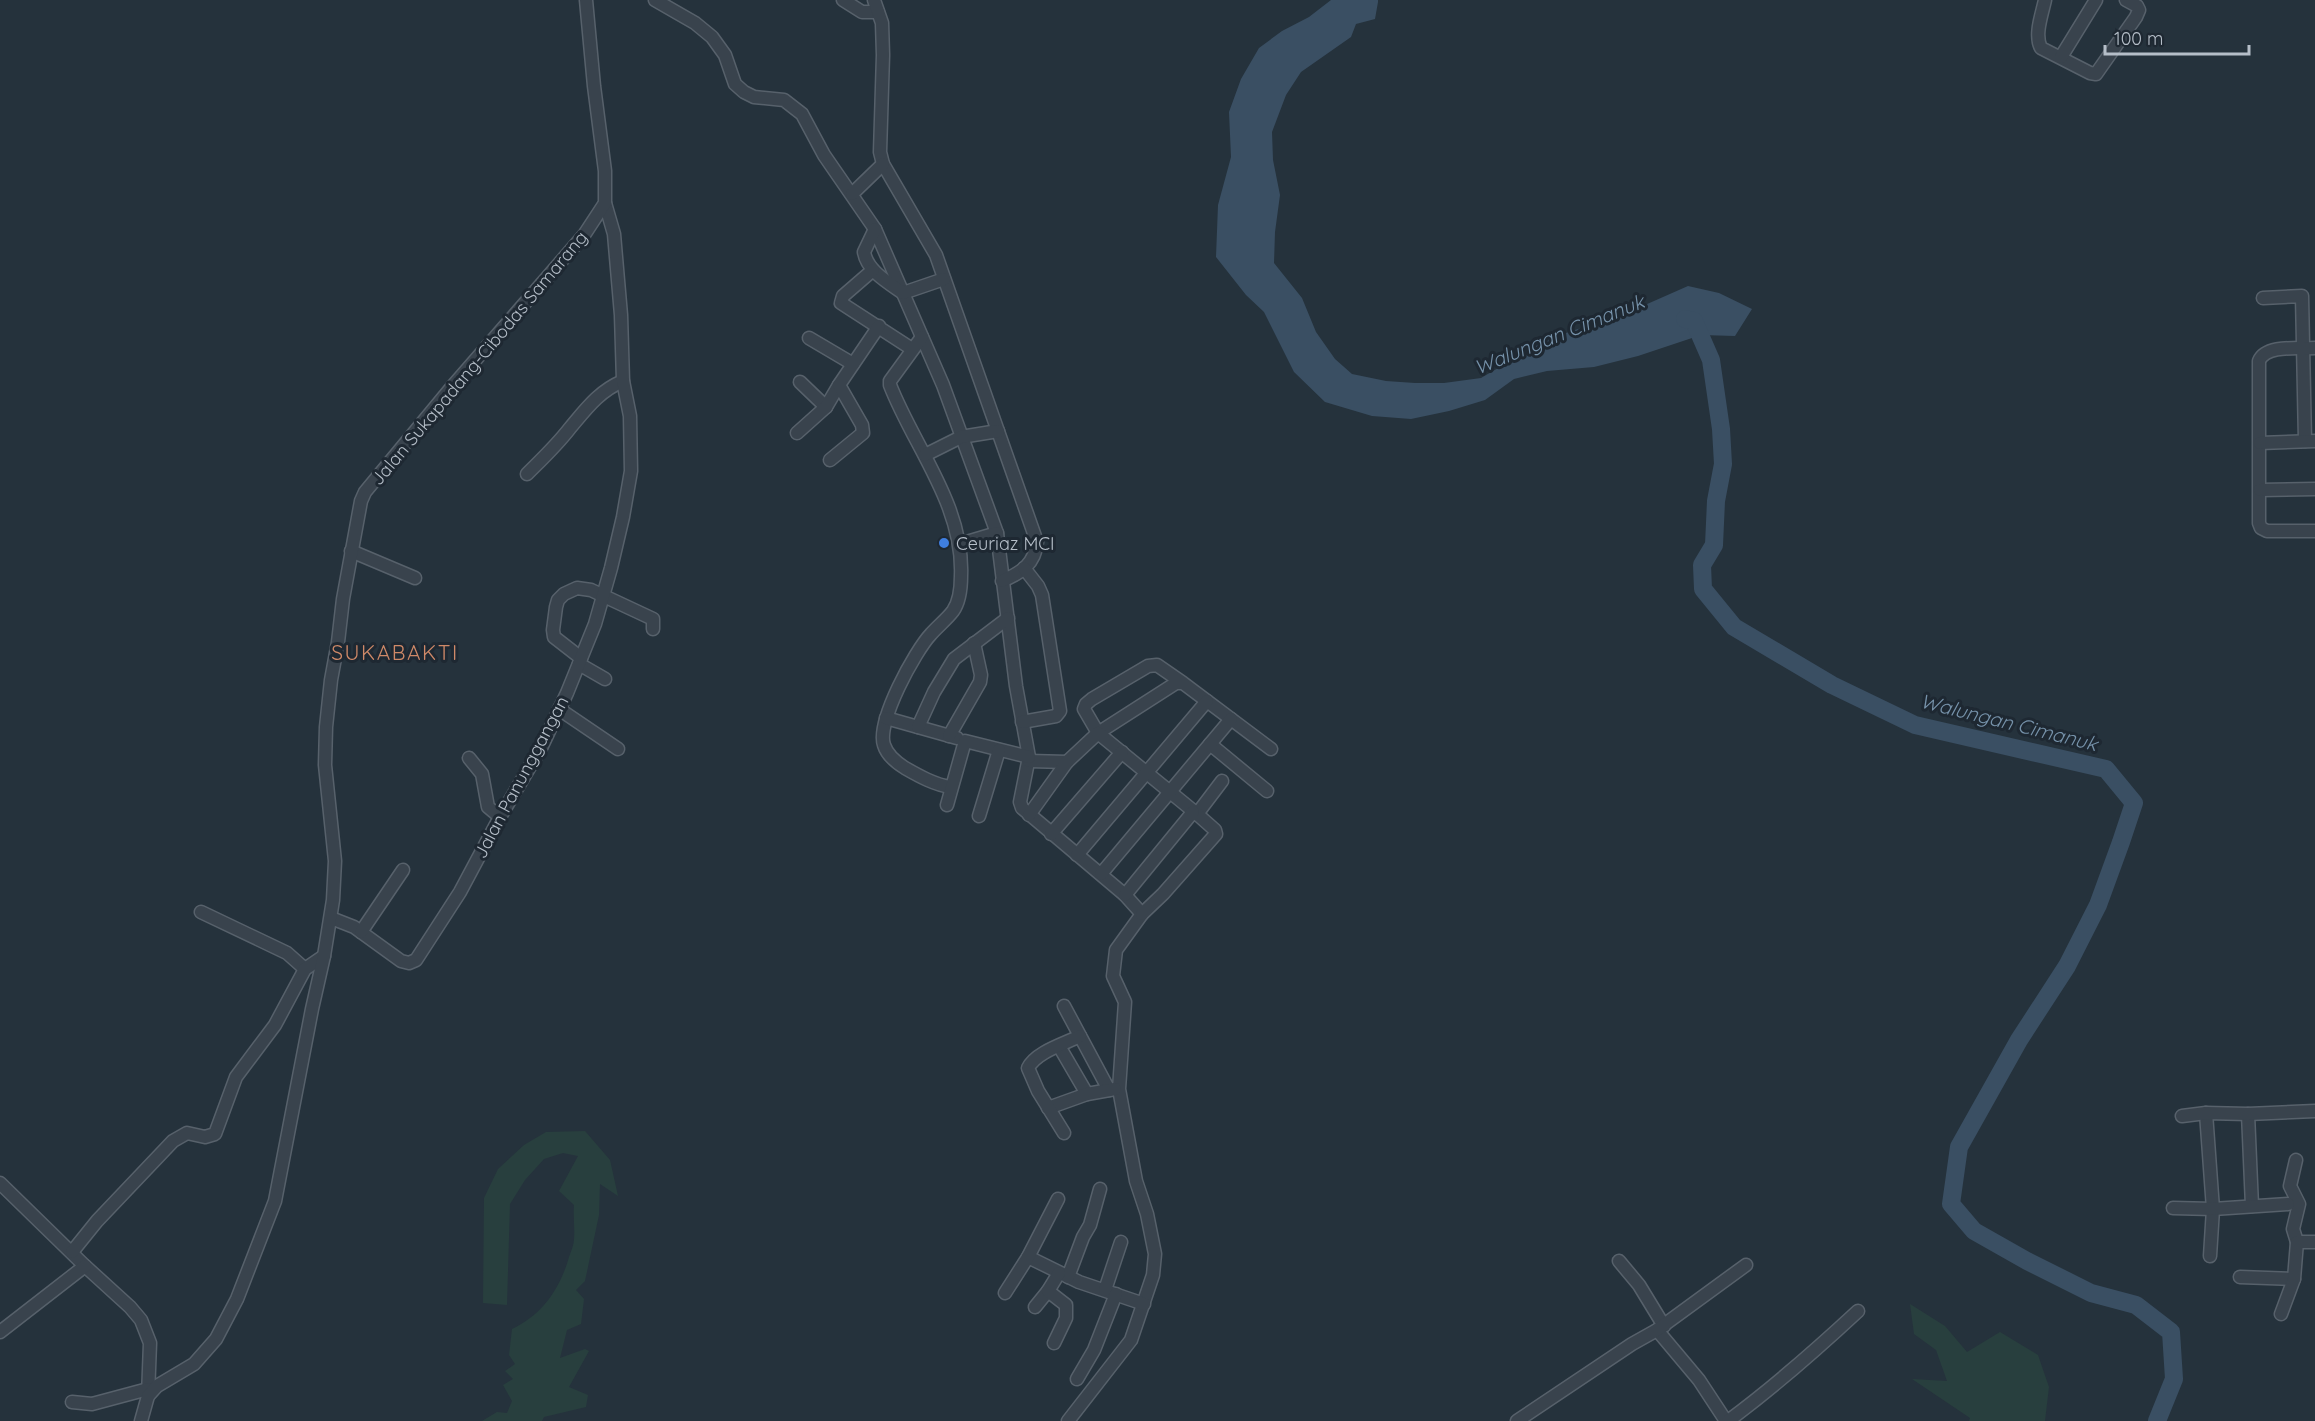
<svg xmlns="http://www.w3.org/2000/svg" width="2315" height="1421" viewBox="0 0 2315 1421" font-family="Quicksand,sans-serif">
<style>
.green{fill:#283f3e}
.water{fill:#3a4f63}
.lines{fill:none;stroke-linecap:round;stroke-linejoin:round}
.river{stroke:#3a4f63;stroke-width:18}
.minor-casing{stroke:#57616b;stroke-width:15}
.minor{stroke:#39434d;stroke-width:12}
.shop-dot{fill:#3f7fe0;stroke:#1e2832;stroke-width:2}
.labels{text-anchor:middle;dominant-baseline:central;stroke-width:6;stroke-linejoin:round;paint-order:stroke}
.street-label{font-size:18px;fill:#b5bec8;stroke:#1e2832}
.poi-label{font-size:18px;fill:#b5bec8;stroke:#1e2832;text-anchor:start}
.water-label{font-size:20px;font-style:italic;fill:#7692aa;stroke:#1e2832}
.quarter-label{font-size:21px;letter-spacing:1.5px;fill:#cf8968;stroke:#1e2832}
</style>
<rect width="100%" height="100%" fill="#25323c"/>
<g class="green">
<path d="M585,1131l25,29 8,36 -18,-12 -1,31 -14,66 -9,9 8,9 -3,25 -14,6 -7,28 25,-9 4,2 -20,36 19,8 -2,12 -42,10 -2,4h-60l15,-9 10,1 5,-12 -9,-16 10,-6 -8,-8 10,-7 -6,-9 3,-26c30,-14 48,-40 57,-72 2,-6 5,-12 5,-18 1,-11 -1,-23 0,-34l-15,-14 19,-35 -15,-3 -19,6 -19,21 -15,24 -3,101 -24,-2 1,-105 14,-29 26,-24 22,-13z"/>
<path d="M1910,1304l35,22 22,26 33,-20 38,23 11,32 -4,34h-76l1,-3 -58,-39 35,2 -11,-31 -22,-16z"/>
</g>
<path class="water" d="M1331,0h47v2l-3,17 -19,5 -5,13 -50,35 -15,23 -14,37 1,28 7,35 -5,37 -1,31 28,35 14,34 19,27 17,15 34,7 29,2h29l37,-5 67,-39 81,-27 59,-26 31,7 33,16 -17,27 -34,-1 -63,21 -44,11 -47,4 -33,8 -29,21 -36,11 -38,8 -39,-3 -47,-14 -31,-30 -30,-60 -18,-17 -30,-38 2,-52 13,-48 -2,-45 12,-33 18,-31 23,-17 27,-14z"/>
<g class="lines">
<path class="river" d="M1685,319l9,2 17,39 10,69 2,35 -7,37 -2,44 -12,20 1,24 31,38 98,58 83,40 191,44 28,34 -13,39 -23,63 -31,61 -48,74 -60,107 -8,57 23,27 53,30 64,32 45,12 35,27 3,47 -17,42"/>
<g class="minor-casing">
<g id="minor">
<path d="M655,0l40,23 17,14 13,18 10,29 9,8 10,5 30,3 18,14 22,41 51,74 68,156 54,148 19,153 13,71 -9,45 2,6 103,87 17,19 -26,36 -3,26 12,26 -6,87 17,92 11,33 8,40 -2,21 -22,65 -63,81"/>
<path d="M843,0l19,12h16"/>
<path d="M874,0l8,23 1,32 -3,97 3,12 53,91 101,287c-2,22 -16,31 -35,39"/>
<path d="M2045,0c-3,14 -11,35 -4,48l49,25 6,1 40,-57 3,-7 -2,-4 -11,-6"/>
<path d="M2061,57l35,-57"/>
<path d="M852,194l31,-30"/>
<path d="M875,229l-11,23c3,19 25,31 39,41l41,-14"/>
<path d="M873,270l-30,26 -2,7 71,46"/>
<path d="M2263,298l39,-2 3,145"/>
<path d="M922,337l-32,44v4c24,62 74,120 71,191 0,11 -1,25 -8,35 -6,8 -15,15 -22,23 -16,17 -55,88 -47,111 3,10 13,18 21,23 14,8 30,17 46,19"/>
<path d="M809,338l44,26"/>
<path d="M2315,348c-16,1 -49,-4 -56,13v162l2,5 6,3h48"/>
<path d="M800,382l26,25"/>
<path d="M797,433l29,-26 13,-22"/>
<path d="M2260,443l55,-2"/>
<path d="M925,455l36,-18 37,-6"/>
<path d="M830,460l33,-27 -1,-8 -23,-40 40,-59"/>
<path d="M527,474c15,-15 30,-29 43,-46 16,-19 29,-37 53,-47"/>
<path d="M2260,490l55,-1"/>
<path d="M960,544l37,-11"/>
<path d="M351,551l64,27"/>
<path d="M581,658l-27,-21 -1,-7 3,-23 2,-7 6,-6 13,-6 14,2 62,29v10"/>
<path d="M579,664l26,15"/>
<path d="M1183,683l-26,-18 -9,1 -56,33 -6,5 -2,5 14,24 78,-50h7l88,66"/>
<path d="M559,709l59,40"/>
<path d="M886,718l71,20"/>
<path d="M1022,722l34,-6 4,-5 -18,-116 -4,-9 -14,-18"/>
<path d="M918,727l16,-35 20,-33 54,-41"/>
<path d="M949,736l31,-54 1,-7 -7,-32"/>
<path d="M1210,744l57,47"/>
<path d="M469,758l13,16 6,33 12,10"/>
<path d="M1029,761l38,1"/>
<path d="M947,805l18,-64 64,16"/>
<path d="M1197,814l25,-33"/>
<path d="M1029,815l38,-53 31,-29 99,81 18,16 1,4 -53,60 -21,20"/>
<path d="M979,816l20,-66"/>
<path d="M1051,834l71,-82"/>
<path d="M1077,855l130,-154"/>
<path d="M1101,874l130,-155"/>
<path d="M1125,895l68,-83"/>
<path d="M201,912l86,41 18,16"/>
<path d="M331,918l23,9 47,34 8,2 7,-3 44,-68 40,-75 41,-69 26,-55 28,-69 16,-56 12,-51 8,-46 -1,-55 -7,-35 -2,-66 -7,-81 -9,-31"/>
<path d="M361,932l42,-62"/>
<path d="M1064,1006l45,84"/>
<path d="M1059,1046l28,48"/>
<path d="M1048,1108l39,-14 28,-5"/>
<path d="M2206,1113l7,96 -3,47"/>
<path d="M2248,1114l4,92"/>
<path d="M2182,1116l24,-3 42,1 67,-3"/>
<path d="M1064,1133l-26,-42 -10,-23c8,-16 36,-24 52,-32"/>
<path d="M2296,1160l-6,26 9,18 -6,25 4,13"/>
<path d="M0,1183l85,83 45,41 11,13 9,23 -2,53"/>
<path d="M2173,1208l40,1 75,-5"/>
<path d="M72,1252l25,-31 76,-80 14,-8 18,4 10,-3 21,-57 39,-52 30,-56 19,-13"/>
<path d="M1028,1257l51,25 65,22"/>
<path d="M1619,1261l20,24 25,41"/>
<path d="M1068,1277l15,-40 7,-12 10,-36"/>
<path d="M2240,1277l54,2"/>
<path d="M1105,1290l16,-48"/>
<path d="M1005,1293l23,-36 30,-58"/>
<path d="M1035,1307l13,-16"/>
<path d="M2281,1314l13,-35 3,-37h18"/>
<path d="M1657,1330l42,50 27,41"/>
<path d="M0,1332l85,-66"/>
<path d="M1054,1343l12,-25v-13l-18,-14 11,-18"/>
<path d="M1077,1379l17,-29 22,-56"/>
<path d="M72,1402l20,2 56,-15"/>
<path d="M141,1421l7,-25 9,-10 37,-22 22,-25 21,-40 38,-98 37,-192 12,-53 9,-56 2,-39 -10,-96 1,-38 5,-47 7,-38 5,-43 18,-98 4,-9 86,-104 133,-153 21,-32v-32l-11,-85 -8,-86"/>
<path d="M1517,1421l115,-77 25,-14 89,-65"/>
<path d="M1728,1421c46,-34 88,-71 130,-110"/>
</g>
</g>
<use href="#minor" class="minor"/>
</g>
<circle class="shop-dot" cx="944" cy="543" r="6"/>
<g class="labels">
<g class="street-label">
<text transform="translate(479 358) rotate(-50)">Jalan Sukapadang-Cibodas Samarang</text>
<text transform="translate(521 777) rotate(-62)">Jalan Panunggangan</text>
</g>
<g class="poi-label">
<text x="956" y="543">Ceuriaz MCI</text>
</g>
<g class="water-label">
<text transform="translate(1559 334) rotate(-22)">Walungan Cimanuk</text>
<text transform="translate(2009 722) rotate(14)">Walungan Cimanuk</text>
</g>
<g class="quarter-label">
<text x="395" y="652">SUKABAKTI</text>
</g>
</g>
<path d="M2105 45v9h144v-9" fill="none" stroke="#b5bec8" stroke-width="3"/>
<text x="2114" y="45" font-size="18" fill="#b5bec8" stroke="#1e2832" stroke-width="4.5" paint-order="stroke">100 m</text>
</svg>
